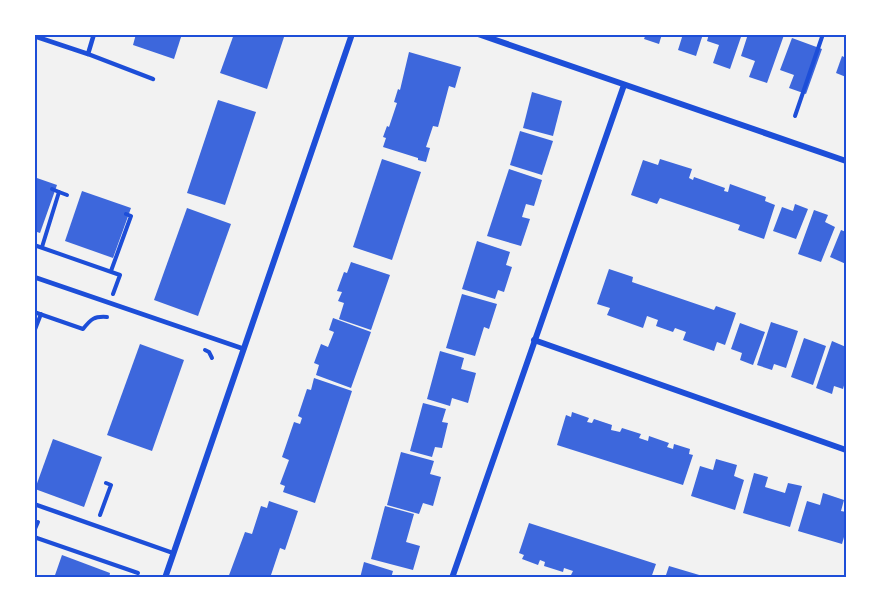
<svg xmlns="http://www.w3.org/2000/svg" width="881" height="612" viewBox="0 0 881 612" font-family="Karla,sans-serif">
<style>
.building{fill:#3d67dc}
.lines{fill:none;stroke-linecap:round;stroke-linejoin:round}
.path{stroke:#1d4ed8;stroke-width:4}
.service{stroke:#1d4ed8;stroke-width:4.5}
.minor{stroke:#1d4ed8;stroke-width:6}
.neatline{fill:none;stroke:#1d4ed8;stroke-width:2}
</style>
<rect width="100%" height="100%" fill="#f2f2f2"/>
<g class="building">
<path d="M136,34h46l-8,25 -41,-14z"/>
<path d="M234,34h51l-18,55 -47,-16z"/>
<path d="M646,34h16l-3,10 -15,-5z"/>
<path d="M683,34h20l-7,22 -18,-6z"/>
<path d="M709,34h33l-12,35 -17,-6 6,-18 -12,-4z"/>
<path d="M748,34l36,1 -17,48 -18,-6 6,-16 -14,-5z"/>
<path d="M792,38l30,11 -16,45 -17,-6 5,-13 -14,-5z"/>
<path d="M409,52l52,15 -6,21 -6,-2 -11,41 -5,-1 -7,21 4,1 -4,14 -8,-2v-2l-35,-11 3,-9 -3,-1 4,-11 2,1 8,-24 -3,-1 4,-13 2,1z"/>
<path d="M842,56l4,2v19l-10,-4z"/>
<path d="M532,92l30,9 -9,35 -30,-8z"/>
<path d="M218,100l38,12 -31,93 -38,-12z"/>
<path d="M520,131l33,10 -11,34 -32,-10z"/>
<path d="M382,159l39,13 -29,88 -39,-13z"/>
<path d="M660,159l32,10 -3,9 4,2 1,-3 31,11 -1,3 4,1 2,-8 36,13 -1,4 10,4 -11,34 -26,-9 2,-5 -80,-27 -3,6 -26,-9 12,-35 15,5z"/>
<path d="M509,169l33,11 -8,26 -8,-2 -4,13 8,2 -9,27 -34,-10z"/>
<path d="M34,177l23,8 -17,48 -6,-2z"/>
<path d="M82,191l49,17 -18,50 -48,-17z"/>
<path d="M795,204l13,5 -12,30 -23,-8 9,-24 11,4z"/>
<path d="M187,208l44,16 -33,92 -44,-16z"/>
<path d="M814,210l14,5 -3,7 10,5 -14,35 -23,-8z"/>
<path d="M841,230l5,2v32l-16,-7z"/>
<path d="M477,241l33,11 -4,13 6,2 -8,25 -6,-2 -3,9 -33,-10z"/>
<path d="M351,262l39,13 -19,55 -32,-11 5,-16 -6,-2 4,-9 -5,-1 7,-19 3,1z"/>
<path d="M609,269l24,8 -1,5 82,28 2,-4 20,7 -11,32 -8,-3 -3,9 -31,-11 3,-8 -11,-4 -2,4 -17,-6 2,-6 -11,-4 -4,12 -36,-13 3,-7 -13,-4z"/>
<path d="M462,294l35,10 -8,25 -5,-2 -9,29 -29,-8z"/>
<path d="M333,318l38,14 -20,56 -35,-13 3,-10 -5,-2 7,-19 7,3 6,-15 -5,-2z"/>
<path d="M771,322l27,9 -12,37 -12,-4 -2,6 -15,-5z"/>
<path d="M740,323l25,9 -12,33 -13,-5 2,-7 -11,-4z"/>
<path d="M804,338l22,8 -13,39 -22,-8z"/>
<path d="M832,341l14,6v31l-3,11 -9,-3 -2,8 -16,-6z"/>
<path d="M140,344l44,16 -32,91 -45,-16z"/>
<path d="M440,351l24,7 -3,11 15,4 -8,30 -16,-5 -2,8 -23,-7z"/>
<path d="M314,378l38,13 -37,112 -32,-11 2,-6 -5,-2 9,-24 -7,-3 12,-35 6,2 2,-6 -4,-2 9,-27 4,1z"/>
<path d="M423,403l23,6 -4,13 6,1 -6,25 -7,-1 -3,10 -22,-6z"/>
<path d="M572,412l17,6 -2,4 5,1 2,-4 18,6 -1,5 9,2 2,-4 19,6 -2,4 9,3 1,-5 20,7 -2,4 6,2 1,-5 16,5 -1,5 4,1 -10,30 -126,-40 9,-30 5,2z"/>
<path d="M53,439l49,18 -18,50 -49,-18z"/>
<path d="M401,452l33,9 -4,13 11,3 -8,29 -10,-3 -4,11 -32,-9z"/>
<path d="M716,459l21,6 -3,11 10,4 -9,30 -44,-14 9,-30 13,4z"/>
<path d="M754,473l14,4 -3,10 20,6 3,-10 14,3 -12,41 -47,-14z"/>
<path d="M823,493l21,7 -3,11 5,1v18l-4,14 -44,-13 9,-30 13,4z"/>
<path d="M269,501l29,10 -13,39 -5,-2 -10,30h-42l17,-46 7,2 9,-28 6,2z"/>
<path d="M385,506l29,8 -8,28 14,4 -7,24 -42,-11z"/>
<path d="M529,523l127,41 -5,14h-73l-7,-3 2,-4 -9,-3 -1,4 -19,-6 1,-4 -5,-2 -2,5 -16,-6 2,-4 -5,-2z"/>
<path d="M62,555l48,18 -1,5h-55z"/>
<path d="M364,562l29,9 -2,7h-31z"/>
<path d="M669,566l37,11 -1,1h-40z"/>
</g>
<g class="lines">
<g class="path">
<path d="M795,116l28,-82"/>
<path d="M52,189l7,3"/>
<path d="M34,245l86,30 -7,19"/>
<path d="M42,247l17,-55 8,3"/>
<path d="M111,271l20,-55 -5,-2"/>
<path d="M34,312l49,17c8,-10 11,-13 24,-12"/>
<path d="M34,332l7,-18"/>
<path d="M205,350l4,2 3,6"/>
<path d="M100,515l11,-30 -5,-2"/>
<path d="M34,531l4,-9"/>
<path d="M34,537l104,36"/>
</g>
<g class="service">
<path d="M34,36l54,18 65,25"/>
<path d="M88,54l6,-20"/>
<path d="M34,277l210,72"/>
<path d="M34,504l139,49"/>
</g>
<g class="minor">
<path d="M478,34l368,127"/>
<path d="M534,340l312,110"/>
<path d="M165,578l187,-544"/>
<path d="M452,578l172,-493"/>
</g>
</g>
<rect width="881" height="612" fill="none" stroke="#ffffff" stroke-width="72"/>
<rect x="36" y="36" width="809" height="540" class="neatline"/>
</svg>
